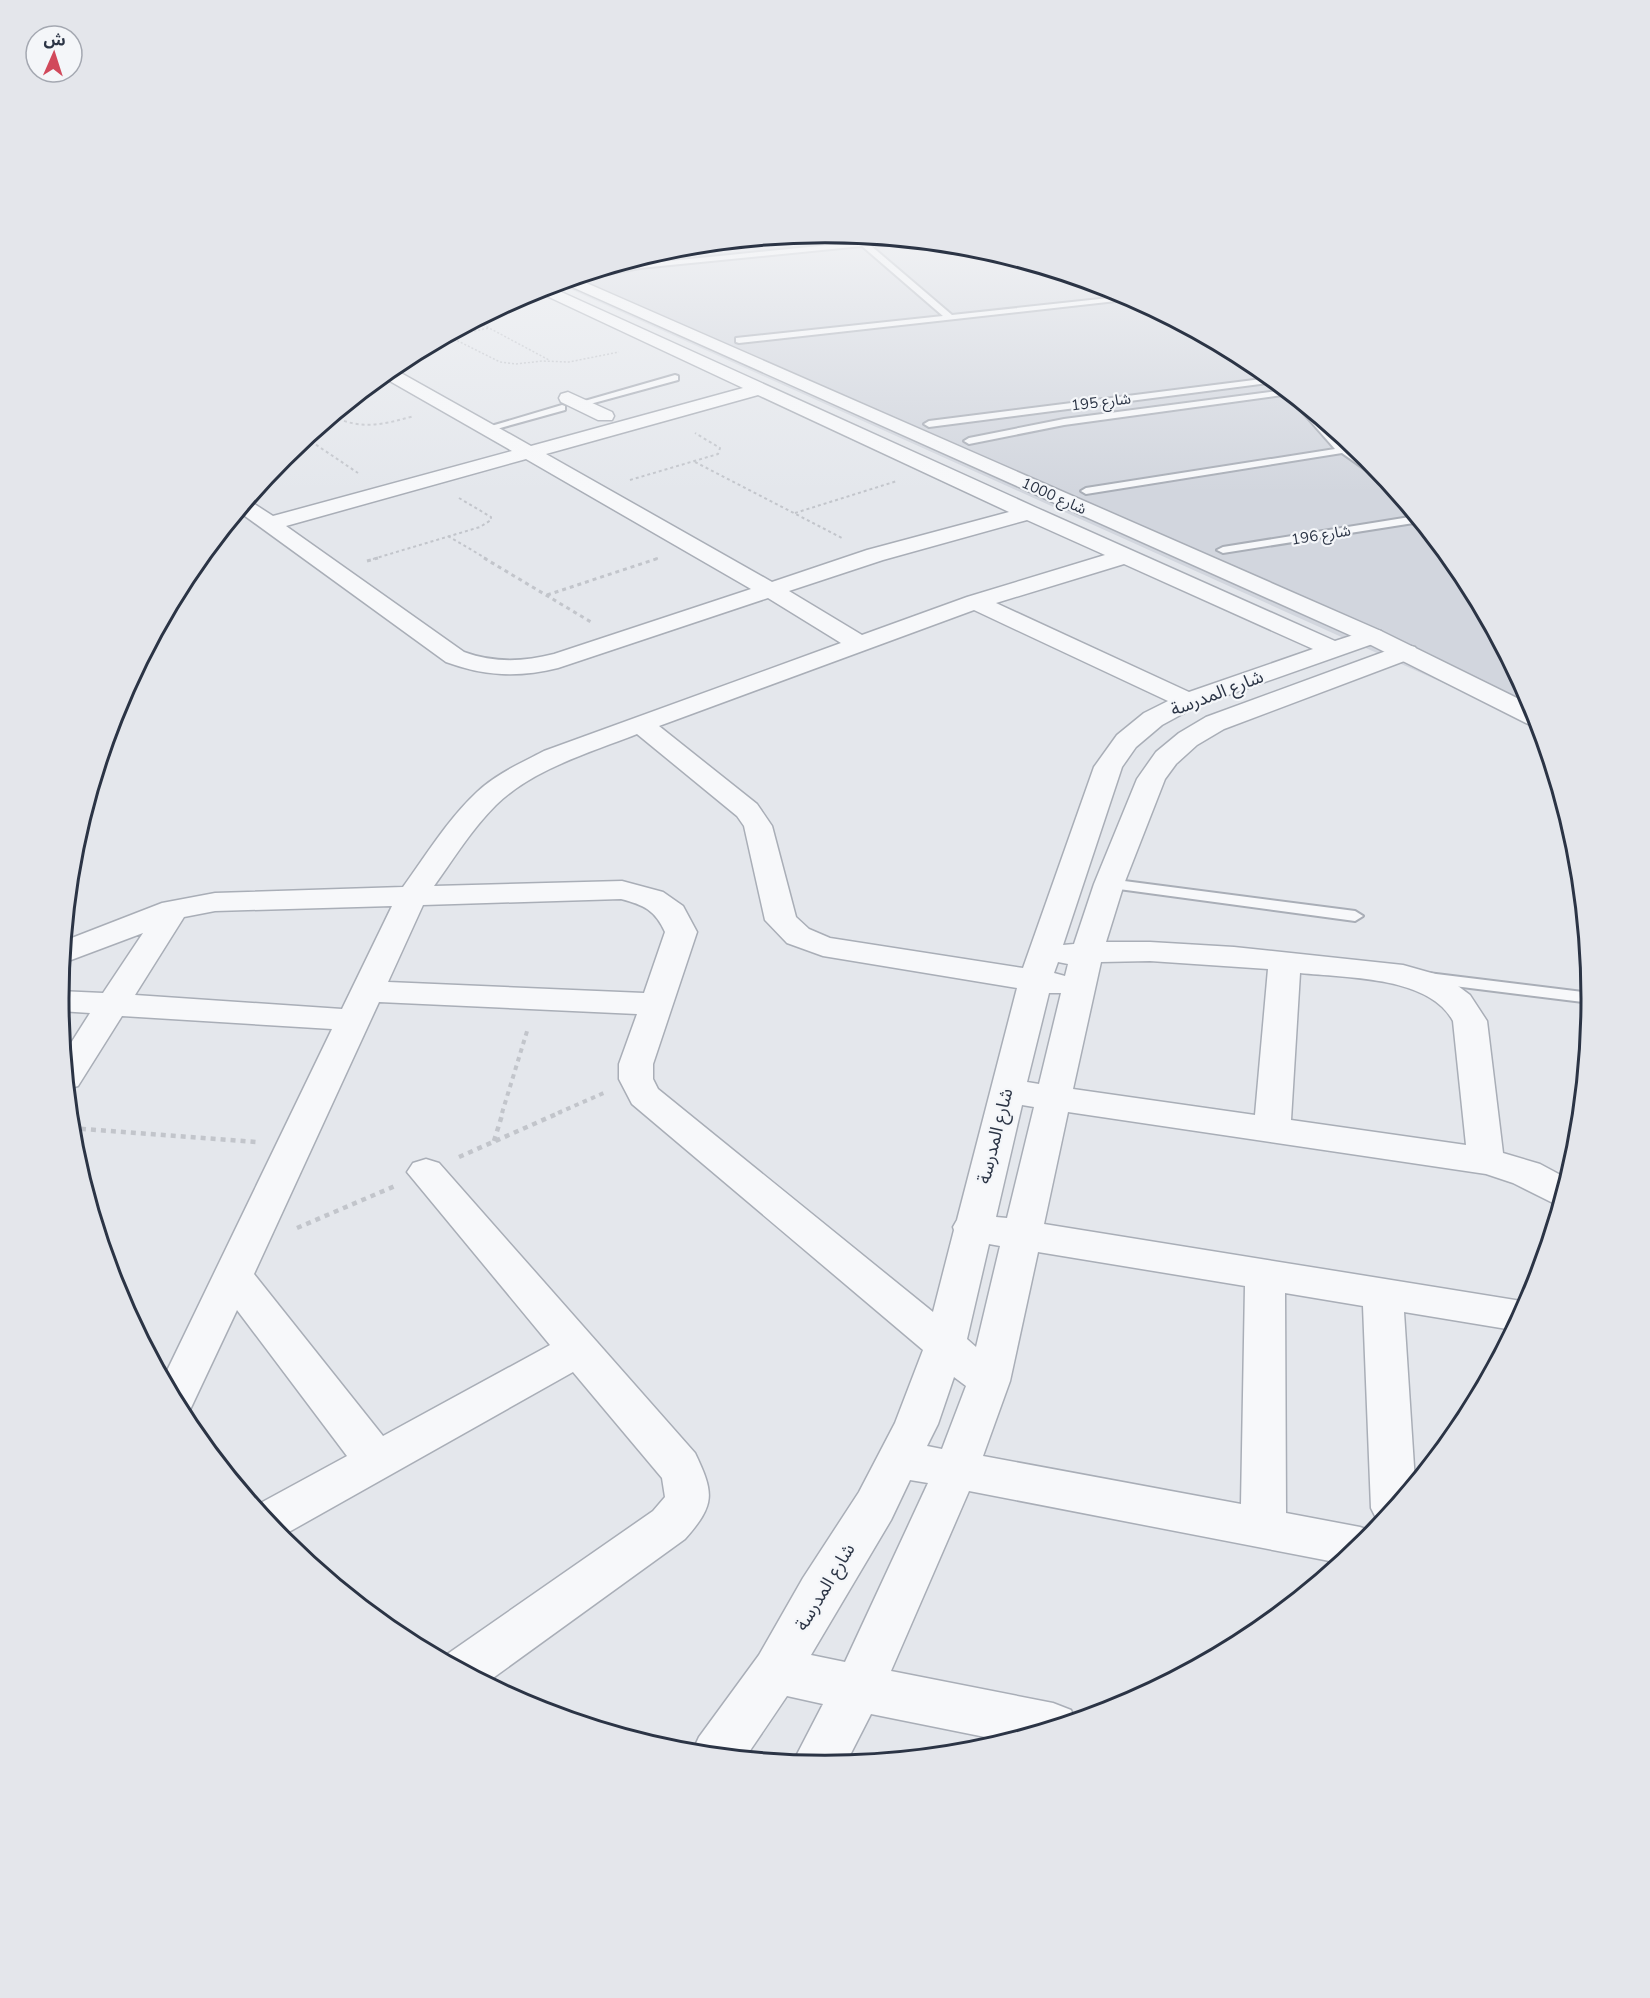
<svg xmlns="http://www.w3.org/2000/svg" width="1650" height="1998" viewBox="0 0 1650 1998" font-family="'Nunito Sans','Noto Sans Arabic',sans-serif">
<style>
.built{fill:#d2d6de}
.lines{fill:none;stroke-linecap:round;stroke-linejoin:round}
.service-casing{stroke:#a9aeb7;stroke-width:4}
.minor-casing{stroke:#a9aeb7;stroke-width:3}
.tertiary-casing{stroke:#a9aeb7;stroke-width:3}
.path-far4{stroke:#c2c5cb;stroke-width:1.5;stroke-dasharray:2 2;stroke-linecap:butt}
.path-far3{stroke:#c2c5cb;stroke-width:2;stroke-dasharray:3 3;stroke-linecap:butt}
.path-far2{stroke:#c2c5cb;stroke-width:3;stroke-dasharray:4 4;stroke-linecap:butt}
.path-far1{stroke:#c2c5cb;stroke-width:4;stroke-dasharray:4.5 4.5;stroke-linecap:butt}
.path{stroke:#c2c5cb;stroke-width:4.5;stroke-dasharray:5 5;stroke-linecap:butt}
.service{fill:#f7f8fa;fill-rule:evenodd}
.minor{fill:#f7f8fa;fill-rule:evenodd}
.tertiary{fill:#f7f8fa;fill-rule:evenodd}
.labels{text-anchor:middle;dominant-baseline:central;stroke-width:4.5;stroke-linejoin:round;paint-order:stroke}
.far-street-label{font-size:15px;fill:#2b3445;stroke:#f4f6f9}
.street-label{font-size:18px;fill:#2b3445;stroke:#f4f6f9}
.rim{fill:none;stroke:#2b3445;stroke-width:3}
</style>
<rect width="100%" height="100%" fill="#e4e7ec"/>
<path class="built" d="M825,233l150,14 144,44 132,71 116,95 96,116 70,133 6,20 -982,-443 119,-36z"/>
<g class="lines">
<g class="service-casing">
<g id="service">
<path d="M889,239l14,1 -33,5 82,70 176,-19 6,3 -395,44 -3,-1v-4l207,-22 -81,-70 -222,22 -50,9 -4,-2 54,-11z"/>
<path d="M675,375l3,1v4l-99,27 -5,-3z"/>
<path d="M1270,378l6,4 -347,45 -5,-3 5,-3z"/>
<path d="M1285,390l5,4 -226,31 -95,19 -5,-3 5,-3 95,-19z"/>
<path d="M1291,395c19,12 29,32 46,47 17,13 35,21 48,37h-6l-37,-26 -256,41 -5,-3 5,-3 249,-39 -44,-50z"/>
<path d="M562,405l3,1v4l-79,22 -5,-3z"/>
<path d="M1416,516l4,6 -197,31 -6,-3 6,-3z"/>
<path d="M1109,879l246,32 8,5 -8,5 -251,-34 -3,-3z"/>
<path d="M1428,973l163,20v10l-169,-21 -2,-4 2,-4z"/>
</g>
</g>
<g class="minor-casing">
<g id="minor">
<path d="M548,286l489,222 298,133 37,-12 9,2 3,5 -3,5 -184,65 -35,19 -26,22 -14,20 -59,178 11,-1 20,-60 43,-105 19,-27 23,-19 27,-16 191,-70 9,-2 9,2 3,5 -3,5 -191,72 -27,16 -21,19 -11,15 -41,105 -18,58h44l84,5 169,18 32,9 19,9 16,12 17,26 16,132 37,11 28,15 -9,27 -46,-23 -27,-9 -418,-62 -24,112 484,78 -15,28 -109,-18 11,170 -33,41 -4,-1 -7,-14 -8,-202 -78,-13 1,220 74,14 14,5 -34,31 -371,-72 -78,180 162,32 18,7 4,10 -70,21 -134,-27 -25,49 -21,2 -32,-3 30,-58 -36,-8 -42,62 -53,-6 7,-15 60,-82 44,-77 56,-86 36,-69 28,-73 -291,-246 -13,-25v-15l18,-50 -258,-12 -125,272 129,162 167,-91 -143,-173 6,-9 13,-4 13,4 256,290c19,40 21,51 -10,86l-199,144 -43,-23 3,-5 207,-144 12,-14 -3,-19 -89,-106 -293,165 -25,-31 92,-50 -110,-146 -48,102 -7,3 -19,-36 169,-350 -210,-13 -44,70 -11,3 -3,-35 26,-41 -30,-2 -1,-20 44,2 40,-60 -80,30 1,-22 98,-38 53,-10 188,-6c23,-32 45,-68 74,-95 19,-18 44,-29 67,-41l297,-108 -73,-45 -210,70c-40,10 -74,8 -112,-6l-208,-151 10,-11 25,16 239,-65 -131,-75 11,-8 139,78 212,-58 -209,-98zM758,395l251,117 -142,38 -95,32 -226,-128zM526,459l225,130 -197,65c-31,8 -60,9 -90,-2l-178,-126zM1027,520l78,35 -138,42 -105,38 -73,-44 94,-31zM1124,564l189,85 -124,43 -193,-89zM974,610l194,91 -24,12 -27,22 -23,32 -71,201 -193,-30 -21,-9 -13,-12 -24,-91 -15,-22 -98,-78zM637,734l100,82 7,10 21,94 22,23 36,13 194,32 -60,232 -4,7 1,3 -21,82 -275,-223 -5,-10v-15l44,-132 -14,-26 -20,-14 -41,-11 -188,5c20,-28 38,-57 62,-81 37,-36 93,-52 141,-71zM621,899c23,6 34,11 44,33l-21,61 -256,-11 35,-77zM392,906l-50,103 -207,-14 49,-78 31,-6zM1150,961l118,8 -13,146 -182,-26 28,-127zM1058,962l10,2 -3,12 -11,-3zM1300,973c46,5 129,3 153,48l13,124 -175,-25zM1049,993h12l-22,91 -12,-2zM1022,1105l12,2 -27,111 -11,-1zM989,1244l11,2 -24,101 -9,-8zM1038,1252l207,34 -4,218 -258,-48 27,-75zM954,1377l12,9 -24,63 -15,-3 11,-22zM910,1480l18,3 -83,179 -34,-7 80,-135z"/>
<path d="M568,392l44,20 2,4 -2,4h-14l-37,-18 -2,-4 2,-4z"/>
</g>
</g>
<g class="tertiary-casing">
<path id="tertiary" d="M575,278l806,353 152,75 6,19 -11,-1 -165,-83 -802,-359z"/>
</g>
<g class="path-far4">
<path d="M476,321l73,39"/>
<path d="M450,337l50,25 16,2 26,-3 27,1 50,-10"/>
<path d="M443,338l46,-10"/>
</g>
<g class="path-far3">
<path d="M333,416c28,15 52,8 81,0"/>
<path d="M306,438l52,35"/>
<path d="M695,462l147,76"/>
<path d="M630,480l88,-26 2,-6 -25,-15"/>
<path d="M795,513l102,-32"/>
<path d="M448,536l39,23"/>
<path d="M373,559l107,-32 11,-7v-3l-32,-19"/>
<path d="M655,559l4,-1"/>
</g>
<g class="path-far2">
<path d="M484,558l107,64"/>
<path d="M367,561l11,-3"/>
<path d="M547,595l112,-37"/>
</g>
<g class="path-far1">
<path d="M502,1113l26,-85"/>
<path d="M558,1113l48,-21"/>
</g>
<g class="path">
<path d="M71,1128l185,14"/>
<path d="M494,1141l9,-29"/>
<path d="M459,1157l102,-45"/>
<path d="M297,1228l98,-42"/>
</g>
<use href="#service" class="service"/>
<use href="#minor" class="minor"/>
<use href="#tertiary" class="tertiary"/>
</g>
<linearGradient id="sky" x2="0" y2="1"><stop stop-color="#8bb4dd"/><stop offset="0.43" stop-color="#f3f4f6"/><stop offset="1" stop-color="#f3f4f6" stop-opacity="0"/></linearGradient>
<rect width="1650" height="492" fill="url(#sky)"/>
<g class="labels">
<g class="far-street-label">
<text transform="translate(1101 402) rotate(-7)">شارع 195</text>
<text transform="translate(1054 496) rotate(24)">شارع 1000</text>
<text transform="translate(1321 535) rotate(-9)">شارع 196</text>
</g>
<g class="street-label">
<text transform="translate(1217 693) rotate(-21)">شارع المدرسة</text>
<text transform="translate(995 1136) rotate(-76)">شارع المدرسة</text>
<text transform="translate(825 1587) rotate(-59)">شارع المدرسة</text>
</g>
</g>
<path d="M0 0H1650V1998H0ZM69 999a756 756 0 1 1 1512 0a756 756 0 1 1-1512 0Z" fill="#e4e6eb" fill-rule="evenodd"/>
<path class="rim" d="M69 999a756 756 0 1 1 1512 0a756 756 0 1 1-1512 0Z"/>
<g transform="translate(54 54) rotate(3)"><circle r="28" fill="#f4f6f9" stroke="#a4a8b1" stroke-width="1.5"/>
<path d="M0-4.5L10 22L0 15L-10 22Z" fill="#d1495b"/>
<text y="-9" font-size="16" font-weight="bold" text-anchor="middle" fill="#2b3445">ش</text>
</g>
</svg>
